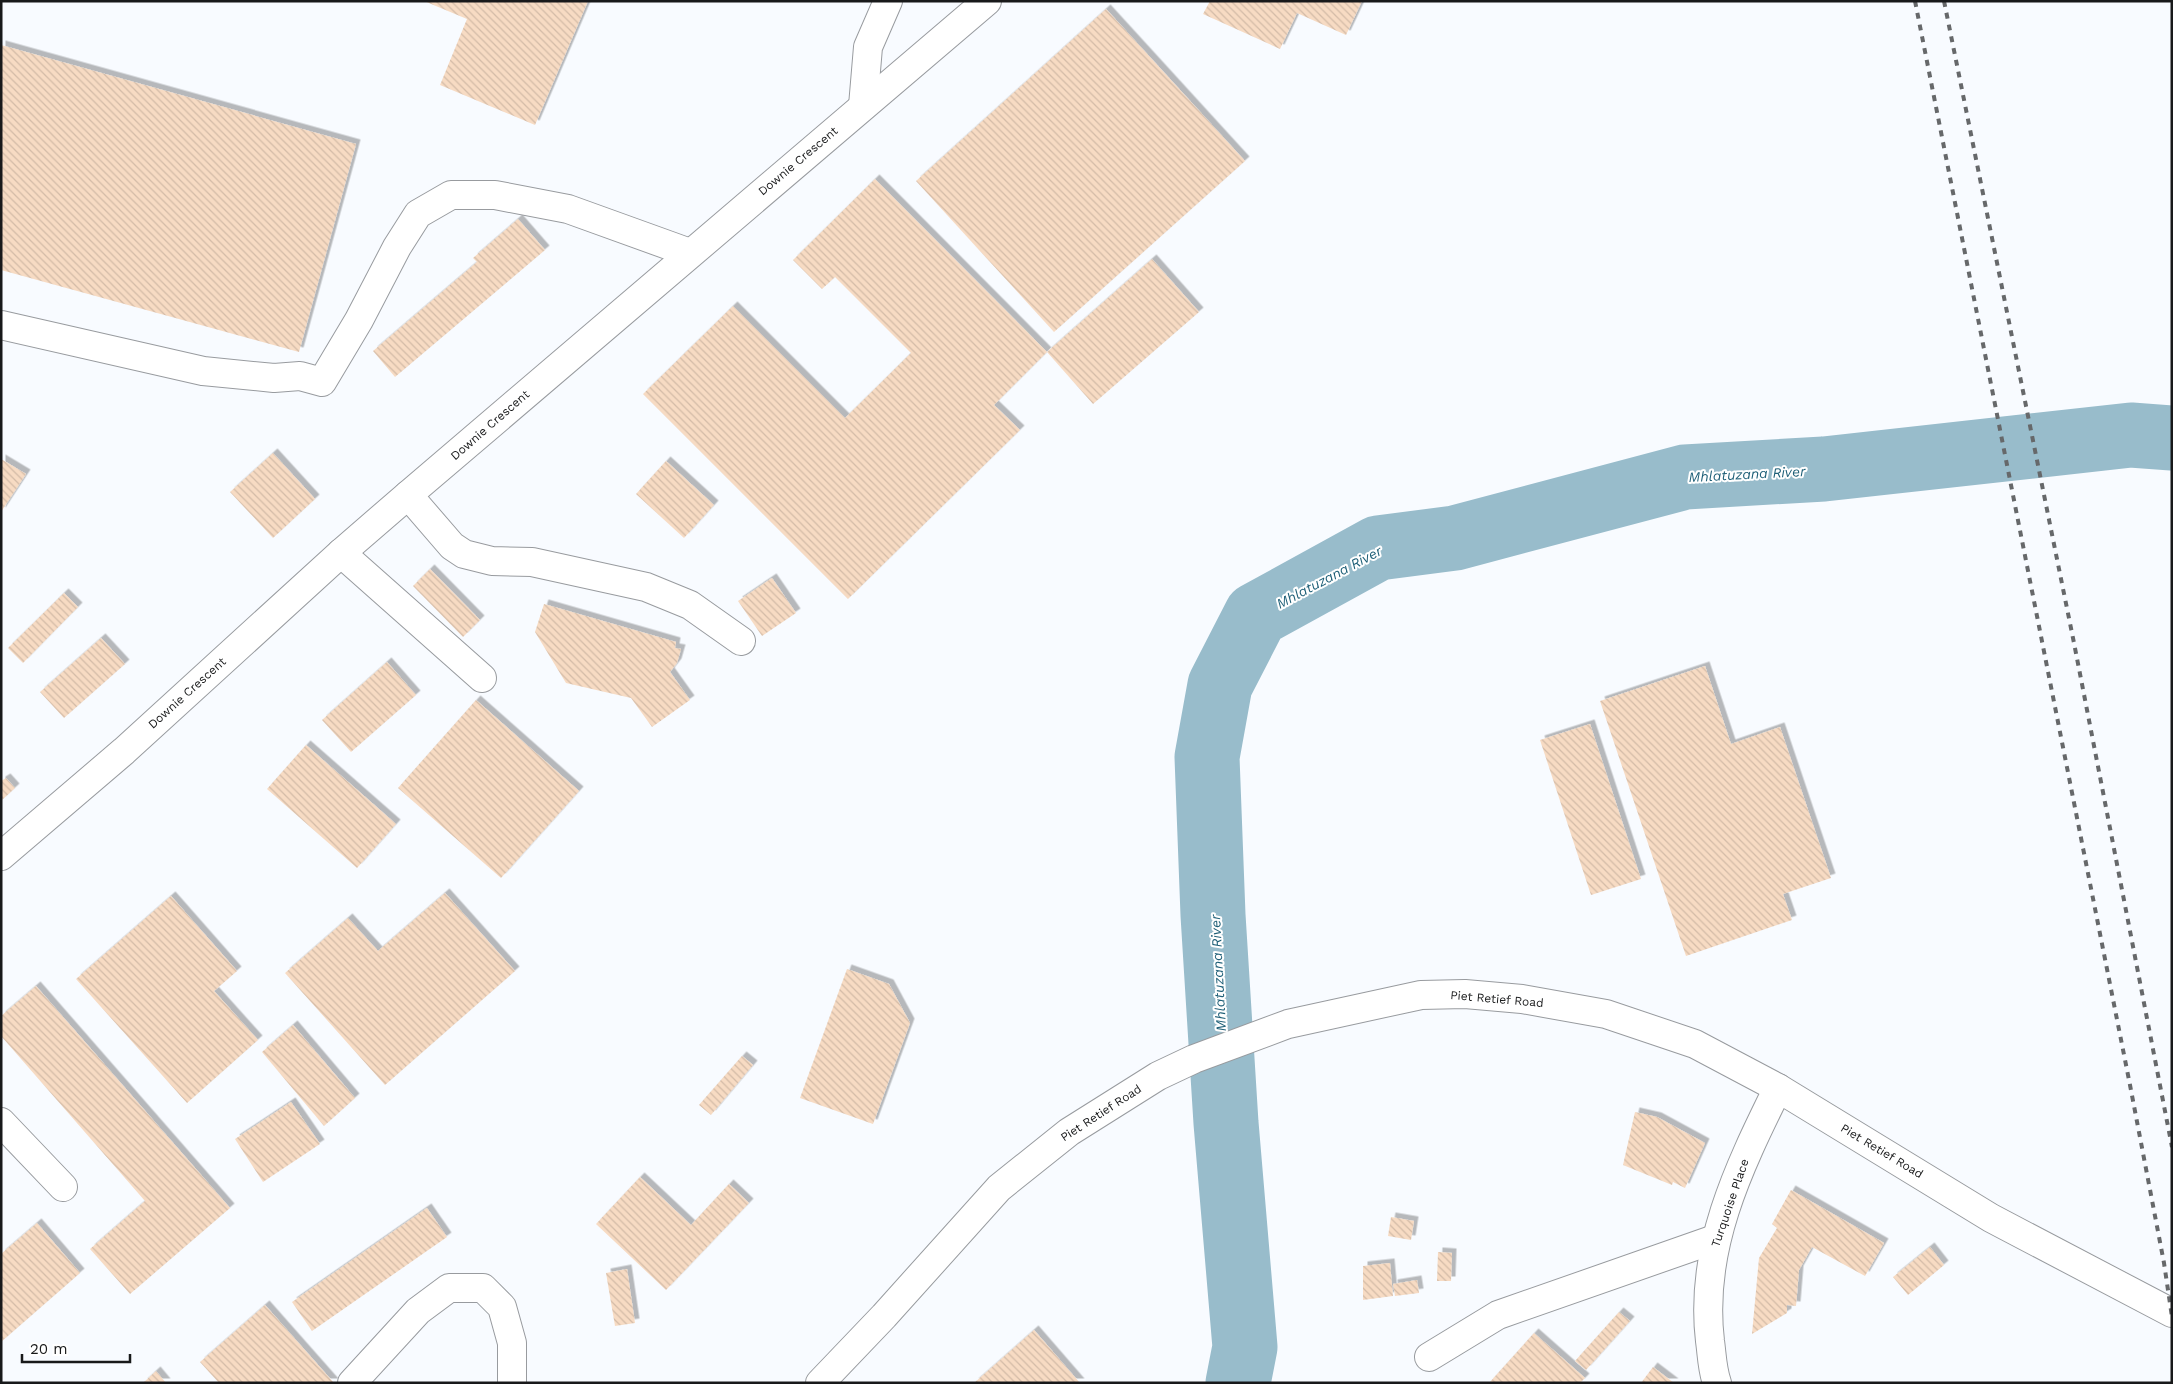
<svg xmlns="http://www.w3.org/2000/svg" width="2173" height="1384" viewBox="0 0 2173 1384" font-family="'Work Sans',sans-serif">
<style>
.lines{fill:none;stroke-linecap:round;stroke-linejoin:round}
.river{stroke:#98bccb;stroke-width:65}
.building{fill:url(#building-back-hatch);filter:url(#shadow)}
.minor-casing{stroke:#989b9f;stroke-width:30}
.minor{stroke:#fff;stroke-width:28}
.rail{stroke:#66686a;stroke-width:4;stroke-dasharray:6 6;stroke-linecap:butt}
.labels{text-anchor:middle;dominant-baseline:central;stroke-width:4;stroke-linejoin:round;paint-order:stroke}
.street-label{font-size:12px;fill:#18191a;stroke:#fff}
.water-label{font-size:14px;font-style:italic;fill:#1e5f77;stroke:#fff}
</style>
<defs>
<pattern id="building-back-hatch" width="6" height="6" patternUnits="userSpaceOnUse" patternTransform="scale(1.25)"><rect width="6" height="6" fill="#f7dbc3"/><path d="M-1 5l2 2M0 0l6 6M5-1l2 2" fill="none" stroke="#d3bba7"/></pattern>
<filter id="shadow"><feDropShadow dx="4.5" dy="-4.5" stdDeviation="0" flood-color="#0004"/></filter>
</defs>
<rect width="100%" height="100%" fill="#f8fbff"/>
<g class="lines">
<path class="river" d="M1238,1383l7,-36 -19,-224 -13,-208 -6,-158 13,-72 36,-70 122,-67 77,-10 230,-61 139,-8 307,-34 41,3"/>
</g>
<g class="building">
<path d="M424,1h164l-53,124 -95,-40 27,-66z"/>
<path d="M1210,1h152l-16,34 -49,-22 -17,36 -77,-35z"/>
<path d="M1106,9l139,152 -191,171 -138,-151z"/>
<path d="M1,45l355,99 -57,208 -298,-82z"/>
<path d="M875,179l172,173 -53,53 26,25 -172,169 -205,-205 90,-88 112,112 66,-65 -76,-76 -13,12 -29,-29z"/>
<path d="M518,219l27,31 -150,127 -22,-26 104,-89 -4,-4z"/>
<path d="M1152,259l47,53 -106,92 -46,-52z"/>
<path d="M273,453l42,46 -42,39 -43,-46z"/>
<path d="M1,459l25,15 -25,38z"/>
<path d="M666,461l48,44 -30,33 -48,-44z"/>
<path d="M430,569l50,51 -17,17 -50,-51z"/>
<path d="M772,578l24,35 -34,23 -24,-35z"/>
<path d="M64,593l14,14 -55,56 -15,-15z"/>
<path d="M544,604l132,38 -1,6 6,1 -4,14 -7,9 20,28 -38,27 -21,-29 -65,-15 -31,-51z"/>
<path d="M101,638l24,26 -61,54 -24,-26z"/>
<path d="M387,662l29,33 -65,57 -29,-32z"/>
<path d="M1705,666l26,78 49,-17 51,151 -48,16 9,26 -106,36 -86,-255z"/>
<path d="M476,700l103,91 -78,87 -103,-90z"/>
<path d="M1590,724l51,155 -50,16 -51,-155z"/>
<path d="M306,745l90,79 -39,44 -90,-79z"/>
<path d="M6,778l9,10 -14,13v-20z"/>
<path d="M445,893l70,78 -130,114 -100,-112 63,-55 30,33z"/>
<path d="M171,896l66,75 -23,20 44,49 -71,63 -111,-124z"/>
<path d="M847,969l42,15 21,39 -37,101 -73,-26z"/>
<path d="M36,986l194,222 -100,86 -40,-45 55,-48 -144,-165v-20z"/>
<path d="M293,1025l62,73 -31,28 -62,-74z"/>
<path d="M742,1056l11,9 -42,50 -12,-10z"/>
<path d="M291,1102l29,42 -57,38 -28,-43z"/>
<path d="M1635,1112l22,5 48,26 -20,45 -12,-6 -1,3 -49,-20z"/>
<path d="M640,1177l51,48 38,-41 20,19 -83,87 -70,-66z"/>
<path d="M1791,1190l93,53 -19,33 -53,-29 -13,23 -3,36 -9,-1v8l-35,21 7,-76 18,-30 -5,-4z"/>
<path d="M427,1208l20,29 -135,94 -20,-29z"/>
<path d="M1391,1217l23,4 -3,19 -23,-4z"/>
<path d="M37,1223l43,50 -79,69v-88z"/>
<path d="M1930,1247l14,18 -36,30 -15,-18z"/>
<path d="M1438,1252l14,1 -1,28h-14z"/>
<path d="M1390,1263l3,33 -30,4v-34z"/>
<path d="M627,1269l8,54 -20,3 -9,-53z"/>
<path d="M1417,1280l2,13 -24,3 -2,-12z"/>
<path d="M265,1305l69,78h-115l-19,-21z"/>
<path d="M1619,1312l11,9 -44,49 -11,-9z"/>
<path d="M1034,1330l46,53h-106z"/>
<path d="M1534,1333l51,45 -5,5h-91z"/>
<path d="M1653,1367l21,16h-33z"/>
<path d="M156,1371l10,12h-23z"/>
</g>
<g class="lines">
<g class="minor-casing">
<g id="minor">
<path d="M863,106l5,-59 20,-46"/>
<path d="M1,325l202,46 71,7 26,-2 22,6 37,-62 38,-73 21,-33 33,-19h44l73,14 122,44"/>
<path d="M408,495l44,51 12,8 28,7 40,1 114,25 44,18 51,36"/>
<path d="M341,553l141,125"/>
<path d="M1,856l123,-105 217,-198 67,-58 579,-494"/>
<path d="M1,1122l62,65"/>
<path d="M1429,1357l69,-42 217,-76"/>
<path d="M352,1383l66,-72 31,-23h34l19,19 10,36v40"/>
<path d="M820,1383l64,-67 115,-128 70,-56 89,-56 36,-17 94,-35 133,-29 44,-1 57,5 84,15 89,30 83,44 213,130 181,95"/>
<path d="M1717,1383c-5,-14 -5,-28 -7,-42 -11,-92 28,-172 68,-253"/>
</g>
</g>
<use href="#minor" class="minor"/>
<g class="rail">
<path d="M1915,1l215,1084 34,178 8,54"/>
<path d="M1944,1l130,642 98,504"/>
</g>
</g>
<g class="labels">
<g class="street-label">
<text transform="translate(798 161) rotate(-40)">Downie Crescent</text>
<text transform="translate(490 425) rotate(-41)">Downie Crescent</text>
<text transform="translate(187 693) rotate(-42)">Downie Crescent</text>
<text transform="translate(1497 999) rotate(5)">Piet Retief Road</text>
<text transform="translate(1101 1113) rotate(-33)">Piet Retief Road</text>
<text transform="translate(1882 1151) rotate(31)">Piet Retief Road</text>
<text transform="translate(1730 1203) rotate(-71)">Turquoise Place</text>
</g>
<g class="water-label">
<text transform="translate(1747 474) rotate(-3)">Mhlatuzana River</text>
<text transform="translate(1329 577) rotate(-28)">Mhlatuzana River</text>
<text transform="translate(1218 973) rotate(-93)">Mhlatuzana River</text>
</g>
</g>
<rect width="2173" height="1384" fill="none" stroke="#18191a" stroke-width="5"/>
<path d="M22 1354v8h108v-8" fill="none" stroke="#18191a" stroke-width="2.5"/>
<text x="30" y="1354" font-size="15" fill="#18191a" stroke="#ffffff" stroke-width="4" paint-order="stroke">20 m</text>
</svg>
